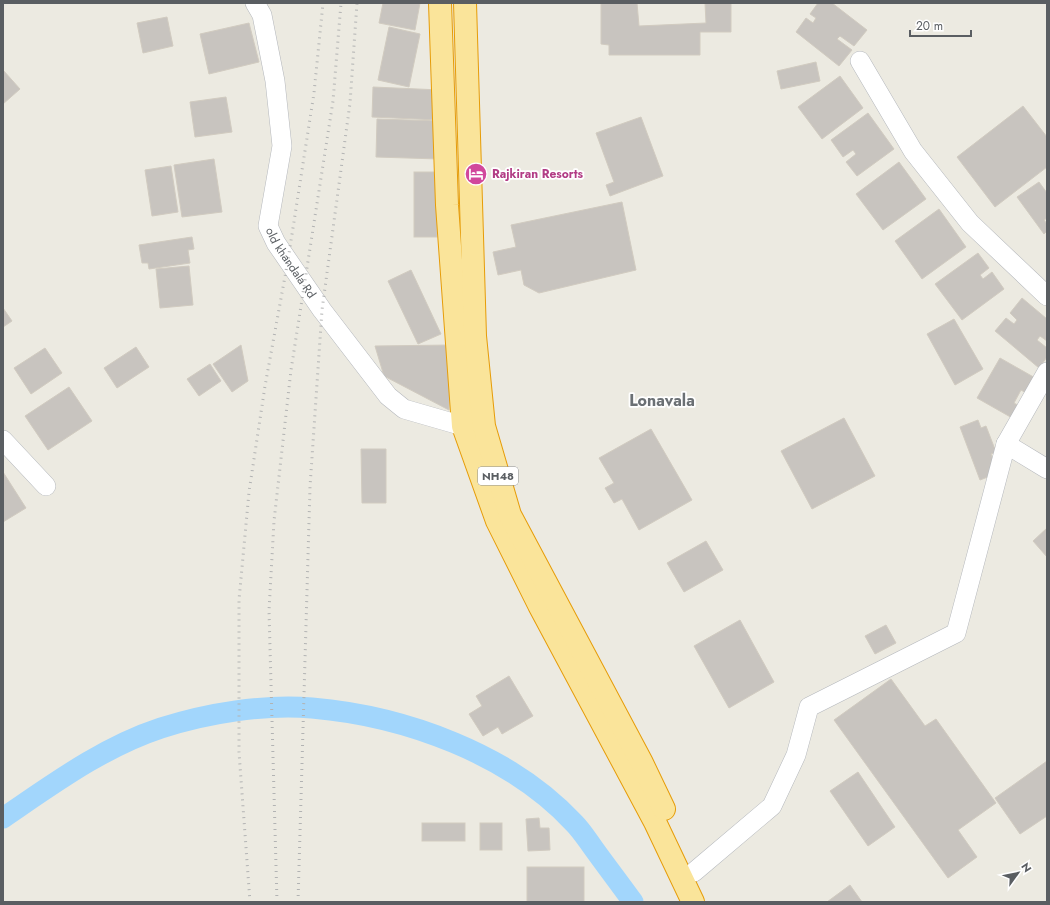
<svg xmlns="http://www.w3.org/2000/svg" width="1050" height="905" viewBox="0 0 1050 905" font-family="Jost,sans-serif">
<style>
.lines{fill:none;stroke-linecap:round;stroke-linejoin:round}
.canal{stroke:#a2d6fc;stroke-width:21}
.building{fill:#c8c4bf;stroke:#d1cbc0}
.minor-casing{stroke:#b4b7bc;stroke-width:20}
.trunk-casing{stroke:#e69c08;stroke-width:24}
.minor{stroke:#fff;stroke-width:19}
.trunk{stroke:#fae49a;stroke-width:22}
.rail{stroke:#b2b3b3;stroke-width:3;stroke-dasharray:1 5;stroke-linecap:butt}
.labels{text-anchor:middle;dominant-baseline:central;stroke-width:3.5;stroke-linejoin:round;paint-order:stroke}
.shield{fill:#fff;stroke:#8c8e91;stroke-width:1}
.shield-label{font-size:11px;font-weight:bold;fill:#5a5e62}
.hotel-label{font-size:12px;font-weight:bold;fill:#b23c85;stroke:#fff;text-anchor:start}
.street-label{font-size:12px;fill:#5a5e62;stroke:#fff}
.district-label{font-size:16px;font-weight:bold;fill:#6b7074;stroke:#fff}
</style>
<rect width="100%" height="100%" fill="#eceae1"/>
<g class="lines">
<path class="canal" d="M3,818c50,-34 100,-71 158,-90 47,-15 103,-24 151,-20 93,8 198,46 262,115 8,8 14,18 20,26 13,18 26,35 39,53"/>
</g>
<g class="building">
<path d="M383,3h37l-5,27 -36,-7z"/>
<path d="M601,3h36l2,23 67,-3 -1,-20h26v29h-31v23h-91v-10l-8,-1z"/>
<path d="M818,3h14l35,27 -13,16 -14,-10 -3,3 15,11 -13,16 -43,-34 10,-14 7,5 3,-5 -6,-4z"/>
<path d="M167,17l6,29 -30,7 -6,-30z"/>
<path d="M249,23l10,39 -50,12 -9,-40z"/>
<path d="M389,27l31,7 -11,53 -31,-7z"/>
<path d="M816,62l4,19 -39,8 -4,-18z"/>
<path d="M3,70l17,19 -17,15z"/>
<path d="M840,76l23,32 -41,31 -24,-32z"/>
<path d="M373,87l67,3 -2,30 -66,-3z"/>
<path d="M226,97l6,35 -37,5 -5,-35z"/>
<path d="M1023,106l24,31v30l-52,40 -38,-50z"/>
<path d="M868,113l26,36 -37,27 -11,-14 10,-8 -3,-4 -10,7 -12,-17z"/>
<path d="M641,117l22,59 -53,20 -4,-11 8,-3 -18,-49z"/>
<path d="M377,119l64,2 -2,38 -63,-2z"/>
<path d="M214,159l8,53 -40,5 -8,-52z"/>
<path d="M899,162l27,37 -43,31 -27,-36z"/>
<path d="M171,166l7,46 -26,4 -7,-46z"/>
<rect x="414" y="172" width="23" height="65"/>
<path d="M1039,182l8,11v25l-3,2 3,4v7l-3,3 -27,-37z"/>
<path d="M622,202l14,68 -97,23 -15,-8 -3,-15 -23,5 -5,-23 23,-5 -5,-22z"/>
<path d="M939,209l27,38 -44,32 -27,-38z"/>
<path d="M192,237l2,12 -6,1 2,13 -41,6 -1,-6h-6l-3,-18z"/>
<path d="M978,253l11,15 -9,7 3,4 9,-7 12,17 -42,31 -27,-36z"/>
<path d="M189,266l4,39 -33,3 -4,-39z"/>
<path d="M411,270l30,64 -23,10 -30,-63z"/>
<path d="M1022,298l25,21v22l-7,-5 -3,4 10,8v9l-8,11 -44,-37 11,-13 8,6 3,-4 -7,-7z"/>
<path d="M3,308l9,13 -9,6z"/>
<path d="M954,319l29,50 -28,16 -28,-51z"/>
<path d="M241,345l7,36 -16,11 -19,-28z"/>
<path d="M451,345l-2,65 -65,-34 -9,-30z"/>
<path d="M136,347l13,20 -32,21 -13,-20z"/>
<path d="M45,348l17,25 -31,21 -17,-26z"/>
<path d="M1000,358l37,21 -9,15 -7,-4 -7,13 7,4 -7,12 -37,-21z"/>
<path d="M210,364l11,17 -22,15 -12,-17z"/>
<path d="M69,387l23,34 -44,29 -23,-34z"/>
<path d="M844,418l31,58 -63,33 -31,-58z"/>
<path d="M978,420l3,8 5,-2 10,26 -5,2 7,19 -18,7 -20,-53z"/>
<path d="M651,429l41,71 -53,30 -17,-31 -8,4 -9,-15 9,-5 -15,-25z"/>
<path d="M361,449h25v54h-24z"/>
<path d="M3,472l23,36 -23,14z"/>
<path d="M1047,528v29l-14,-16z"/>
<path d="M706,541l17,29 -39,22 -17,-29z"/>
<path d="M740,620l34,62 -45,26 -35,-62z"/>
<path d="M886,625l10,18 -21,11 -10,-18z"/>
<path d="M509,676l24,40 -31,18 -4,-7 -15,9 -14,-22 13,-8 -6,-10z"/>
<path d="M891,679l34,47 11,-7 60,84 -38,27 19,27 -29,21 -114,-158z"/>
<path d="M1047,761v55l-27,18 -25,-36z"/>
<path d="M858,772l37,55 -27,19 -38,-55z"/>
<path d="M539,818l1,10h9l1,22 -22,1 -2,-32z"/>
<rect x="422" y="823" width="43" height="18"/>
<rect x="480" y="823" width="22" height="27"/>
<rect x="527" y="867" width="57" height="35"/>
<path d="M850,885l12,17h-35z"/>
</g>
<g class="lines">
<g class="minor-casing">
<g id="minor">
<path id="s1" d="M255,3l7,12 13,66 7,65 -14,80 8,17 46,67 66,86 16,13 59,17"/>
<path d="M860,61l53,90 57,72 77,73"/>
<path d="M3,440l43,46"/>
<path d="M1006,444l41,25"/>
<path d="M694,872l78,-66 24,-51 13,-48 147,-74 50,-189 41,-72"/>
</g>
</g>
<g class="trunk-casing">
<g id="trunk">
<path d="M440,3l7,202 16,221 34,95 42,84 116,217 38,80"/>
<path d="M465,3l10,333 9,90 26,89 132,248 22,46"/>
</g>
</g>
<use href="#minor" class="minor"/>
<use href="#trunk" class="trunk"/>
<g class="rail">
<path d="M250,902l-11,-150v-152l10,-108 16,-106 23,-126 26,-167 9,-90"/>
<path d="M277,902l-8,-291 5,-90 17,-151 42,-269 8,-98"/>
<path d="M298,902l12,-415 12,-177 28,-207 7,-100"/>
</g>
</g>
<defs>
<g id="hotel-disc" transform="scale(1.15)"><circle r="9.5" fill="#d1479c" stroke="#fff"/><path d="M-6-4.5h1.5V1H6V5H4.5V3h-9V5H-6ZM-4 0a1.8 1.8 0 1 1 3.6 0ZM.5 0V-2.5h3Q6-2.5 6 0Z" fill="#fff"/></g>
</defs>
<g fill-rule="evenodd">
<use href="#hotel-disc" x="476" y="174"/>
</g>
<g class="labels">
<rect class="shield" x="478" y="467" width="40" height="18" rx="3"/>
<g class="shield-label">
<text x="498" y="476">NH48</text>
</g>
<g class="hotel-label">
<text x="492" y="174">Rajkiran Resorts</text>
</g>
<g class="street-label">
<text stroke="none"><textPath href="#s1" startOffset="271">old khandala Rd</textPath></text>
</g>
<g class="district-label">
<text x="662" y="400">Lonavala</text>
</g>
</g>
<rect width="1050" height="905" fill="none" stroke="#5a5e62" stroke-width="8"/>
<g transform="translate(1018 873) rotate(57)" stroke="#ffffff" stroke-width="3" paint-order="stroke">
<path d="M0-3L7 15L0 10L-7 15Z" fill="#5a5e62"/>
<text y="-6" font-size="11" font-weight="bold" text-anchor="middle" fill="#5a5e62">N</text>
</g>
<path d="M910 30v6h61v-6" fill="none" stroke="#5a5e62" stroke-width="2"/>
<text x="916" y="30" font-size="12" fill="#5a5e62" stroke="#ffffff" stroke-width="3" paint-order="stroke">20 m</text>
</svg>
